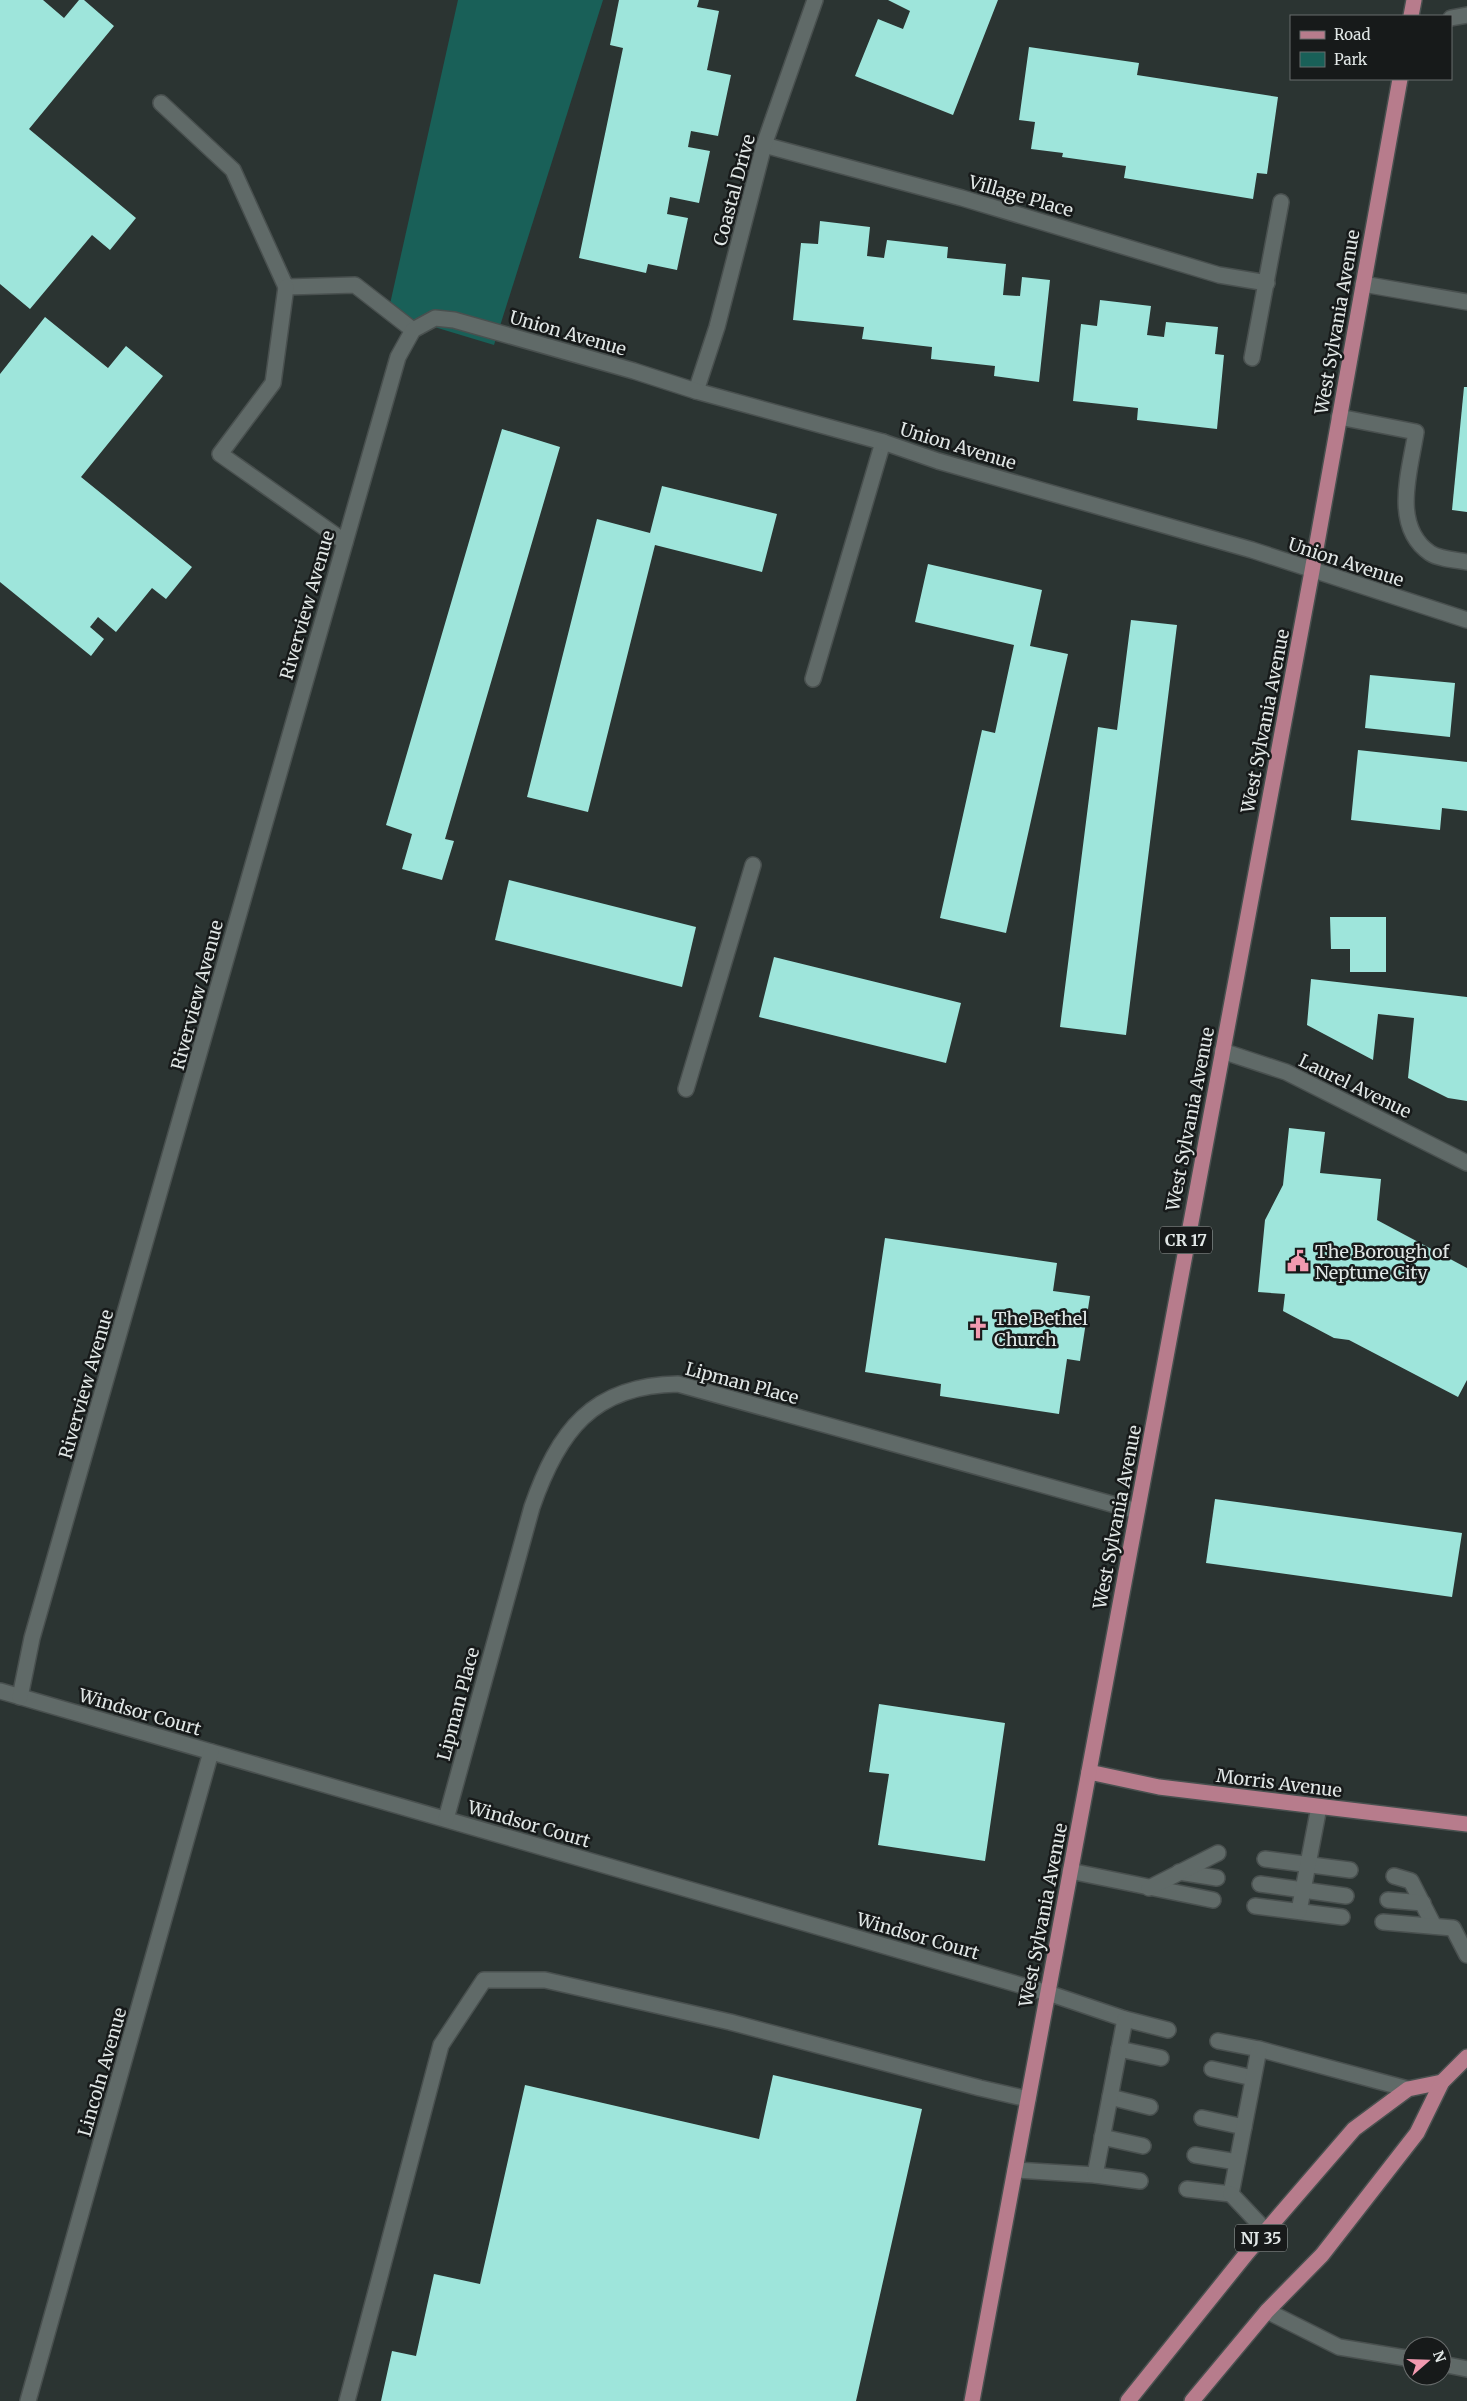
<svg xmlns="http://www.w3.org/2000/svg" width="1467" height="2401" viewBox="0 0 1467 2401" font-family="Merriweather,serif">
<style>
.green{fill:#196058}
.building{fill:#9ee5db}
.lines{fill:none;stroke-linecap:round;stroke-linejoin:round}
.lane-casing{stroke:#49504f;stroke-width:18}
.street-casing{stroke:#49504f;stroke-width:18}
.secondary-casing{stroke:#49504f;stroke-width:18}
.primary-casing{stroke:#49504f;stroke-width:18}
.lane{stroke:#606a68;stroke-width:15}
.street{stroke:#606a68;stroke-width:15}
.secondary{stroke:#606a68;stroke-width:15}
.primary{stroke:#b77c8c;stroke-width:15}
.labels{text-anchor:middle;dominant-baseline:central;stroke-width:5;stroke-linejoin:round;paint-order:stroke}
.shield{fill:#171a1a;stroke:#a4aaa9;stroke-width:1}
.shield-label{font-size:16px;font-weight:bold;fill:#e1e7e6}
.street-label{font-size:18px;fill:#e1e7e6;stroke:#171a1a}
.poi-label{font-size:18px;fill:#e1e7e6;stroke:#171a1a;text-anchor:start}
</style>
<rect width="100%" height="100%" fill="#2b3432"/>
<path class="green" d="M458,0h145l-109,345 -106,-32z"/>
<g class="building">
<path d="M0,0h43l21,18 15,-18h5l30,26 -85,103 107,89 -26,32 -18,-15 -62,74 -30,-25z"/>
<path d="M619,0h80l-2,7 22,4 -12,59 24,5 -13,61 -27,-5 -3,16 22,4 -11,52 -29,-6 -3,17 21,4 -11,52 -29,-6 -2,9 -67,-15 44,-210 -13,-3z"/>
<path d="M888,0h110l-45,115 -98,-39 23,-57 25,10 7,-18z"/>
<path d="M1029,47l110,16 -2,12 141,22 -11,77 -10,-1 -4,26 -129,-21 2,-12 -64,-9 1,-4 -32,-4 4,-27 -16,-2z"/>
<path d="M820,221l50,6 -3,29 17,2 3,-18 61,7 -1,11 59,6 -3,31 17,1 2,-19 28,3 -11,102 -45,-6 1,-10 -64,-7 1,-12 -70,-8 2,-12 -71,-7 8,-77 17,1z"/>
<path d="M1100,300l51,6 -4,29 17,2 2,-15 52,5 -3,27 9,1 -7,74 -80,-9 1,-12 -65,-7 8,-77 16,2z"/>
<path d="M45,317l63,51 18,-22 37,30 -82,101 111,90 -26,32 -14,-11 -36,44 -18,-15 -8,10 14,12 -13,17 -91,-74v-208z"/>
<path d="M1464,387h3v125l-15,-2z"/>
<path d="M502,429l58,18 -115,392 9,2 -12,39 -40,-11 10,-35 -26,-9z"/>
<path d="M662,486l115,28 -15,58 -107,-27 -67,267 -61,-15 70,-278 53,14z"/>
<path d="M928,564l114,26 -12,56 38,8 -62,279 -66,-15 42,-188 13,3 19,-88 -99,-23z"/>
<path d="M1131,620l46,5 -51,410 -66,-8 38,-300 19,3z"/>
<path d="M1370,675l85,8 -5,54 -85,-9z"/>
<path d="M1358,750l109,12v49l-25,-3 -2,22 -89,-10z"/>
<path d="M509,880l187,47 -14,60 -187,-47z"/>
<path d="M1330,917h56v55h-36v-23h-19z"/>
<path d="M774,957l187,46 -15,60 -187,-46z"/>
<path d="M1311,979l156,18v104l-19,-3 -40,-20 6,-60 -36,-4 -5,46 -66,-35z"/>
<path d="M1289,1128l36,4 -5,41 61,6 -4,41 90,48v112l-9,17 -109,-57 -15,-2 -51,-27 2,-17 -27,-2 7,-72 18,-35z"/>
<path d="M885,1238l172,25 -4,28 37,5 -10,65 -13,-2 -8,55 -119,-18 1,-12 -76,-12z"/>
<path d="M1215,1499l247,34 -10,64 -246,-34z"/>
<path d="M879,1704l126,19 -20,138 -107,-16 11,-71 -20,-2z"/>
<path d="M773,2075l149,34 -66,292h-475l11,-50 24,5 18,-82 46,10 45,-199 234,54z"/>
</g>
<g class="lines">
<g class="lane-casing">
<g id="lane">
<path d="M161,103l72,67 53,117 69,-2 58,45"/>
<path d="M1363,284l104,18"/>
<path d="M286,287l-13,96 -53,71 125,88"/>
<path d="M1339,417l77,15c-6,39 -25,94 14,121 9,6 26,7 37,9"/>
<path d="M813,679l70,-237"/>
<path d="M686,1089l67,-224"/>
<path d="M1265,1859l85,11"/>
<path d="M1070,1871l143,29"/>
<path d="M1179,1872l38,6"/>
<path d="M1394,1876l17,5 23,45"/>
<path d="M1260,1884l86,12"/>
<path d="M1149,1888l69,-35"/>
<path d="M1388,1900l35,3"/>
<path d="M1255,1906l87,11"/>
<path d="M1299,1911l20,-104"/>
<path d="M1383,1922l70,6 14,27"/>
<path d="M1048,1993l77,26 43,11"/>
<path d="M1218,2041l41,8 149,40"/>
<path d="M1119,2049l42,9"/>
<path d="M1212,2069l41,9"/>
<path d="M1110,2097l40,10"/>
<path d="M1202,2118l42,9"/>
<path d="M1102,2137l41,9"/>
<path d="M1195,2155l42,7"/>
<path d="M1015,2170l80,5 45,6"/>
<path d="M1095,2175l30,-156"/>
<path d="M1187,2189l44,5 28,-145"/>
<path d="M1231,2194l35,37"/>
<path d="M347,2401l94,-356 43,-65h61l185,42 250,66 48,11"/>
</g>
</g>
<g class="street-casing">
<g id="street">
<path d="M1451,18l16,-3"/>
<path d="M764,145l198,53 257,77 48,8"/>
<path d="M1252,358l29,-156"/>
<path d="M696,391l21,-64 47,-182 51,-145"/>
<path d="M1222,1051l64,21 181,91"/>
<path d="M0,1691l1048,302"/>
<path d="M20,1697l12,-59 366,-1281 15,-27 22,-12 19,2 180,51 62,20 187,51 55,19 314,89 215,70"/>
<path d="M446,1819l86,-312c26,-75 60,-122 146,-123l459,127"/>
<path d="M28,2401l183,-649"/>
</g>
</g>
<g class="secondary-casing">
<g id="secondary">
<path d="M1267,2311l72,36 73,12"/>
<path d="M1442,2364l25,5"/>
</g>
</g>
<g class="primary-casing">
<g id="primary">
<path d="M1411,16l3,-16"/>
<path d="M1089,1772l70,15 308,37"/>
<path d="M972,2401l340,-1830 88,-492"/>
<path d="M1128,2401l119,-148 107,-124 54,-40 34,-7"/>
<path d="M1192,2401l75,-90 55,-56 95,-122 25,-51 25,-25"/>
</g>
</g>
<use href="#lane" class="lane"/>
<use href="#street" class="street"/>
<use href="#secondary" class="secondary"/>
<use href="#primary" class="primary"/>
</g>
<defs>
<g id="civic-bare" transform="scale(1.725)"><path d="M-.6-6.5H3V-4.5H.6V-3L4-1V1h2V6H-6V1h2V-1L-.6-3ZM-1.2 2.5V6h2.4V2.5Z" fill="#f29ab0" stroke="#171a1a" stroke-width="2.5" paint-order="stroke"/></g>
<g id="church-bare" transform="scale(1.725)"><path d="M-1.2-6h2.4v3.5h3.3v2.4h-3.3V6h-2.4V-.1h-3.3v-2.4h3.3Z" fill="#f29ab0" stroke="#171a1a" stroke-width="2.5" paint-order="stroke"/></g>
</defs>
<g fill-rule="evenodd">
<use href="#civic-bare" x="1298" y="1261"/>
<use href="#church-bare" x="978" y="1328"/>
</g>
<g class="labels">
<g class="shield">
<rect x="1160" y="1226.5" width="52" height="27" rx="4"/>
<rect x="1235" y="2224.5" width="52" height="27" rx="4"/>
</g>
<g class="shield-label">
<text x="1186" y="1240">CR 17</text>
<text x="1261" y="2238">NJ 35</text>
</g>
<g class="street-label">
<text transform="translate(734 190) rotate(-75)">Coastal Drive</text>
<text transform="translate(1021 196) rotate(16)">Village Place</text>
<text transform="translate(1337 322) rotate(-80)">West Sylvania Avenue</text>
<text transform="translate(568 333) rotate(16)">Union Avenue</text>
<text transform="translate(958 446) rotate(17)">Union Avenue</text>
<text transform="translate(1346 562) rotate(18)">Union Avenue</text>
<text transform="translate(307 605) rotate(-74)">Riverview Avenue</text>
<text transform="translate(1265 721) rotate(-79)">West Sylvania Avenue</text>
<text transform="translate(197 995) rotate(-75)">Riverview Avenue</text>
<text transform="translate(1355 1086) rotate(26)">Laurel Avenue</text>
<text transform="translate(1190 1119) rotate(-79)">West Sylvania Avenue</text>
<text transform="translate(742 1383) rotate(15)">Lipman Place</text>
<text transform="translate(86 1384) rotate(-74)">Riverview Avenue</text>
<text transform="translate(1117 1517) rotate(-79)">West Sylvania Avenue</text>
<text transform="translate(458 1704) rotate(-75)">Lipman Place</text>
<text transform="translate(140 1712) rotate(16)">Windsor Court</text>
<text transform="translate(1279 1783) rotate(7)">Morris Avenue</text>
<text transform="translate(529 1824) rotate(16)">Windsor Court</text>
<text transform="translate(1043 1915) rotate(-79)">West Sylvania Avenue</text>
<text transform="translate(918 1936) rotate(16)">Windsor Court</text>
<text transform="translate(102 2072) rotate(-74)">Lincoln Avenue</text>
</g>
<g class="poi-label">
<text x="1315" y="1251">The Borough of<tspan x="1315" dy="21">Neptune City</tspan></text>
<text x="994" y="1318">The Bethel<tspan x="994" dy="21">Church</tspan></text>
</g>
</g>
<rect x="1290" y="15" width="162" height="65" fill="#171a1a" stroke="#686c6c"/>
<rect x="1300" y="31" width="25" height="8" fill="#b77c8c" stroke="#686c6c"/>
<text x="1334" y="40" font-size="15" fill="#e1e7e6">Road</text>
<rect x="1300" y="52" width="25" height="15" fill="#196058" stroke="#686c6c"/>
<text x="1334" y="65" font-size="15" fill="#e1e7e6">Park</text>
<g transform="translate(1427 2361) rotate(70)"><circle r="24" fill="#171a1a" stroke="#686c6c"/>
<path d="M0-4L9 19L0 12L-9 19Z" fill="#f29ab0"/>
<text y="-8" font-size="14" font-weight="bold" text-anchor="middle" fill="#e1e7e6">N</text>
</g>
</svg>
